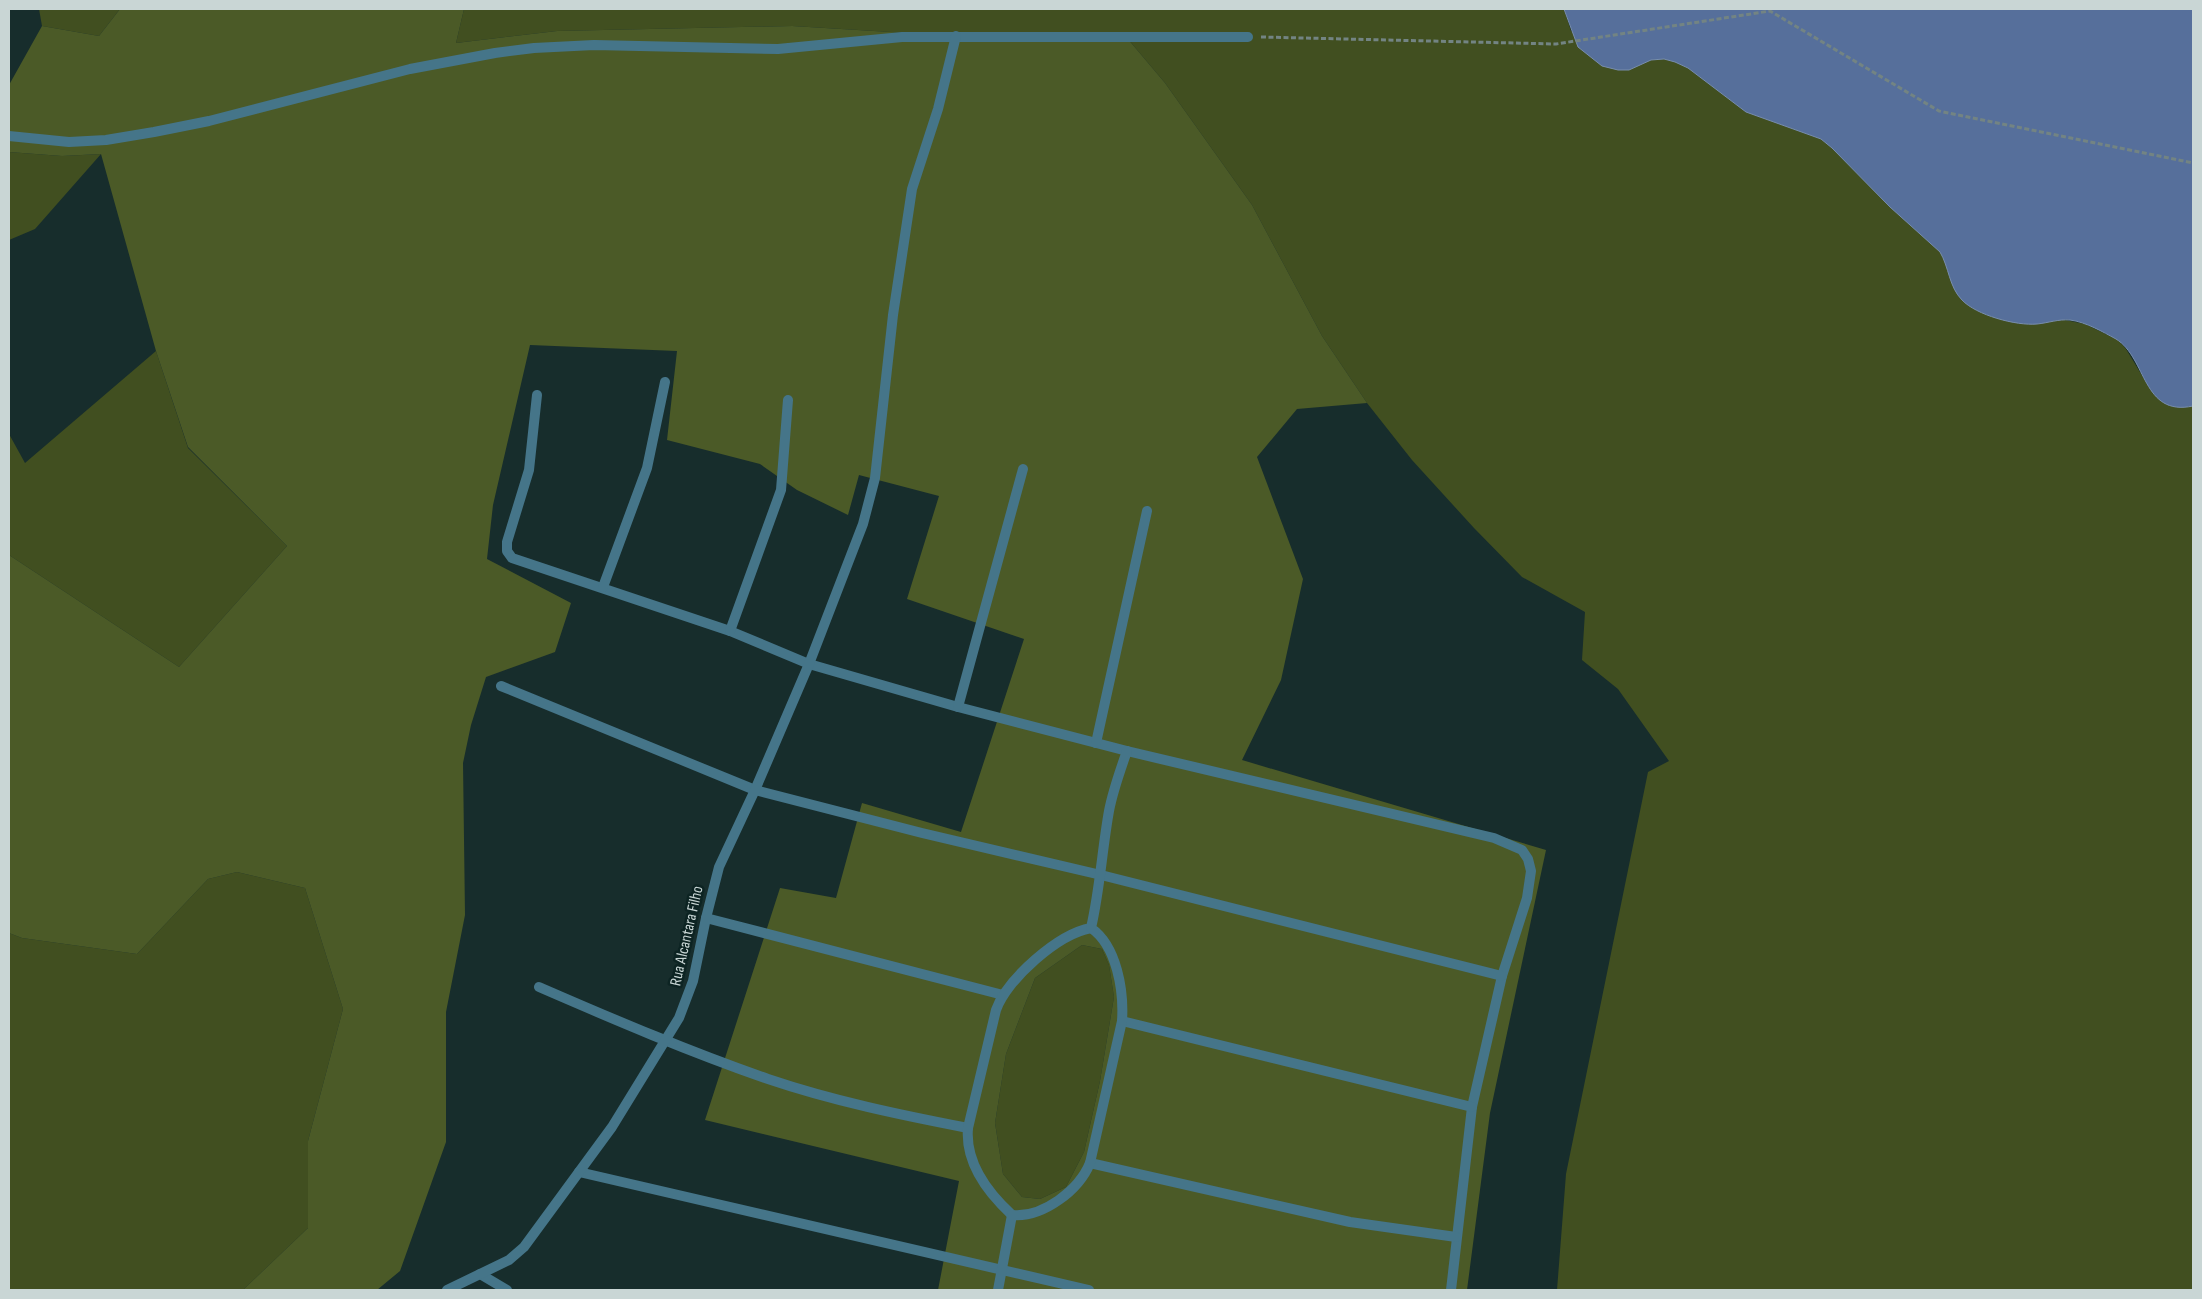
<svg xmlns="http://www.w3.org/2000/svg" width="2202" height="1299" viewBox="0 0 2202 1299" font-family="'Sofia Sans Condensed',sans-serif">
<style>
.green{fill:#414f20}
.forest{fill:#4b5a27;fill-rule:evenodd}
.water{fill:#566f9b;stroke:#788eac}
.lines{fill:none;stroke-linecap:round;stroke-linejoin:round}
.path{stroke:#738483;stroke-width:3;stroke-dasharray:5 2.5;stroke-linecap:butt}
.street{stroke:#457589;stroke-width:10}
.labels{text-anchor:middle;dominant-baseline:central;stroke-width:5;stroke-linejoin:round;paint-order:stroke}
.street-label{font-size:16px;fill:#c9d6d5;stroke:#0d2423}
</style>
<rect width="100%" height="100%" fill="#172d2c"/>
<g class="green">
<path d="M39,9h81l-21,27 -57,-10z"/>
<path d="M464,9h1100l7,22 80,29 13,-1 11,3 13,6 58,44 75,27 11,9 58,59 50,45 54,65 42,7 24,-5 25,5 33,16 8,9 23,38 44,19v884h-636l9,-116 82,-402 21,-11 -51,-72 -36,-29 3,-48 -63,-35 -48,-49 -62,-68 -45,-57 -45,-67 -70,-131 -87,-122 -43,-51 -166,4 -164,-10 -235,5 -101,12z"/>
<path d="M9,152l53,4 39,-2 -66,75 -26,11z"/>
<path d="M156,351l32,97 99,98 -108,121 -170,-112v-121l16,29z"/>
<path d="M237,872l68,16 38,121 -35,132v87l-65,62h-234v-357l13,5 115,16 71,-75z"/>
<path d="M1082,945l20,4 7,16 5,32 -14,84 -16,71 -18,35 -26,12 -18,-2 -19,-23 -8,-51 11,-69 29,-76z"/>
</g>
<path class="forest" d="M120,9h344l-8,34 101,-12 235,-5 164,10 166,-4 43,51 87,122 70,131 45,67 -70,6 -40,48 46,122 -22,101 -39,80 304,90 -56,263 -23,177h-529l21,-109 -254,-61 75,-232 56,10 26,-95 99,29 63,-193 -117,-40 32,-103 -80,-21 -11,40 -51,-25 -37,-26 -93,-24 10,-89 -147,-6 -37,160 -6,54 84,44 -16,49 -69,25 -15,48 -8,38 2,152 -19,97v130l-46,129 -23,19h-134l65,-62v-87l35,-132 -38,-121 -68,-16 -29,7 -71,75 -115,-16 -13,-5v-378l170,112 108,-121 -99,-99 -32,-96 -55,-197 -39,2 -53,-4v-67l33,-59 57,10zM1082,945l20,4 7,16 5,32 -14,84 -16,71 -18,35 -26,12 -18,-2 -19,-23 -8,-51 11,-69 29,-76z"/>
<path class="water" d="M1564,9h629v397c-51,11 -46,-48 -77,-67 -13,-7 -30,-17 -46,-19 -12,-1 -22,3 -33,4 -21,2 -61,-9 -75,-24 -13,-13 -13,-33 -22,-48l-50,-45 -58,-59 -11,-9 -75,-27 -58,-44 -13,-6 -11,-3 -13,1 -22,10h-11l-16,-4 -24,-19z"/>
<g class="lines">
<path class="path" d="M1261,37l295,7 214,-33 169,100 254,52"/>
<g class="street">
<path d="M9,136l60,6 37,-2 48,-8 55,-11 201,-52 85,-16 39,-5 60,-3 184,4 124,-12h346"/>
<path d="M537,395l-8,75 -22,72v9l5,7 218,73 79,33 149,43 169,44 367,87 28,12 6,9 3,12 -4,27 -25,78 -30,131 -21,183"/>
<path d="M603,587l44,-119 18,-86"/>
<path d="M730,631l51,-141 7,-90"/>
<path d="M501,686l254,104 167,43 179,42 401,101"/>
<path d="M958,707l65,-238"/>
<path d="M1096,743l51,-232"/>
<path d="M706,918l297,77"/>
<path d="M539,987c76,33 151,65 229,92 65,22 133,36 200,49"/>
<path d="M1122,1021l350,86"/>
<path d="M1090,1163l260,59 106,15"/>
<path d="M579,1172l510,118"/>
<path d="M1012,1215c-25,-23 -47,-53 -44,-87l28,-118c11,-31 62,-76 95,-82"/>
<path d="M480,1274l27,16"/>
<path d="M447,1290l62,-30 15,-13 88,-120 67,-109 14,-37 13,-63 13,-51 36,-77 54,-126 54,-140 12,-46 18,-163 19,-126 26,-80 18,-73"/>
<path d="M998,1290l14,-75c31,3 67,-25 78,-52l32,-142c2,-30 -5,-75 -31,-93 9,-39 11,-78 18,-117 4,-21 11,-40 18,-60"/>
</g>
</g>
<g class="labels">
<g class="street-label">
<text transform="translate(687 936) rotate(-77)">Rua Alcantara Filho</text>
</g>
</g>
<rect width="2202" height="1299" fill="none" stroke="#c9d6d5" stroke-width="20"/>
</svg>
